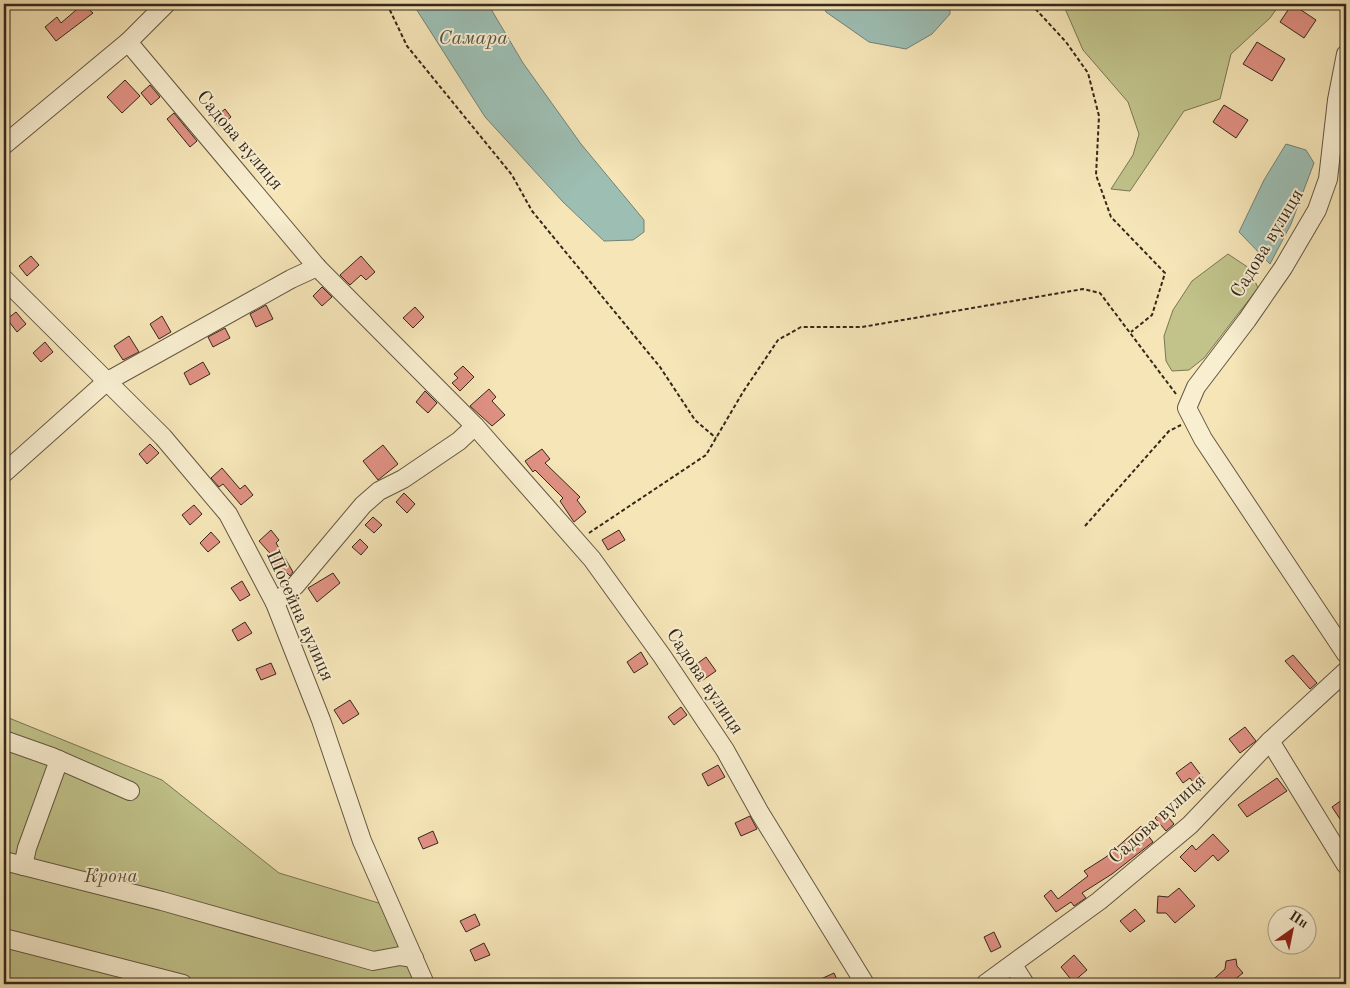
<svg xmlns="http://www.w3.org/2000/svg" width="1350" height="988" viewBox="0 0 1350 988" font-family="'Old Standard TT',serif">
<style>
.green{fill:#c1c38b;stroke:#7b7654}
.water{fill:#9dbeb3;stroke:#738277}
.building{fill:#e09183;stroke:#35281c}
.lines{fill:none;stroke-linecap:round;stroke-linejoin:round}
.minor-casing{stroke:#655743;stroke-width:20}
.path{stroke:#35281c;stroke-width:2;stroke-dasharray:4 2.5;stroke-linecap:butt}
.minor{stroke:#f8eed0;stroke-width:18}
.labels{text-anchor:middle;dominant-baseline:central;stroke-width:4;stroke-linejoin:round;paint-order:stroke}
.street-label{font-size:19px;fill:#35281c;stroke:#f8eed0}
.park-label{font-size:19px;font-style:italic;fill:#584f38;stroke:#f8eed0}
.water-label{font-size:20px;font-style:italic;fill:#545549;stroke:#f8eed0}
</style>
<rect width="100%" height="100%" fill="#f5e5b7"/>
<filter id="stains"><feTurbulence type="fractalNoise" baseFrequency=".004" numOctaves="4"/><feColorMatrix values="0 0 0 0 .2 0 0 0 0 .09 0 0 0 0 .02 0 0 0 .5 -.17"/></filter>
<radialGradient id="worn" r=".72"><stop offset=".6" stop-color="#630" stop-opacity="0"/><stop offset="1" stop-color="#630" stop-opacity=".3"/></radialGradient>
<g class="green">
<path d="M1063,4h217l-10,14 -39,36 -11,45 -36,12 -54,80 -19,-2 22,-34 6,-21 -11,-32 -45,-52z"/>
<path d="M1228,254l21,14 9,20 -54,70 -15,12 -17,1 -6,-10 -2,-25 9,-26 19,-29z"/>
<path d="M4,716l158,64 117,93 103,31 34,80h-412z"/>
</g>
<g class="water">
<path d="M413,4h75l35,59 58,81 63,76v12l-11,8 -29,1 -41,-39 -78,-85z"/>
<path d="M823,4h127v10l-18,20 -26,15 -37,-7 -43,-30z"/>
<path d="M1286,144l20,6 8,13 -23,61 -21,40 -31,-32 25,-52z"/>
</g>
<g class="building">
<path d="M83,4l10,9 -37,28 -11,-14 12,-10 4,6z"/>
<path d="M1292,4l24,16 -12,18 -24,-16z"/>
<path d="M1257,42l28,17 -13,22 -29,-17z"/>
<path d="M125,80l15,16 -18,17 -15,-16z"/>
<path d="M150,85l10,12 -9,8 -10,-12z"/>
<path d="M1224,105l24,15 -12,18 -23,-16z"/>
<path d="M225,109l6,8 -12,10 -6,-8z"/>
<path d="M174,113l23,28 -7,6 -23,-28z"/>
<path d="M31,256l8,9 -12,11 -8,-10z"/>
<path d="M361,256l14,16 -9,8 -5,-5 -11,10 -10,-10z"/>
<path d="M322,287l10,10 -10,9 -9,-10z"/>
<path d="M266,305l7,14 -17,8 -6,-13z"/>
<path d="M415,307l9,10 -11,11 -10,-10z"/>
<path d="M16,312l10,12 -9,8 -10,-13z"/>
<path d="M162,316l9,16 -12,7 -9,-15z"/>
<path d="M225,328l5,10 -17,9 -5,-10z"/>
<path d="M129,336l10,16 -16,8 -9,-14z"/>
<path d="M45,342l8,10 -12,10 -8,-9z"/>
<path d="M203,362l7,12 -20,11 -6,-12z"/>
<path d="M463,366l11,11 -14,14 -8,-8 6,-5 -4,-4z"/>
<path d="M489,389l7,8 -4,4 13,14 -13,11 -22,-20z"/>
<path d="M425,391l12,12 -9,10 -12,-11z"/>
<path d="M150,444l9,9 -12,11 -8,-10z"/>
<path d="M383,445l15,19 -20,16 -15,-19z"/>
<path d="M542,449l8,10 -5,4 35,34 -3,3 9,12 -12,10 -14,-21 3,-3 -28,-28 -2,2 -8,-11z"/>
<path d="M222,468l18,21 5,-4 8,10 -12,10 -18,-21 -4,3 -8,-9z"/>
<path d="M404,493l11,11 -8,9 -11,-11z"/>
<path d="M194,505l8,9 -12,11 -8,-10z"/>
<path d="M373,517l9,8 -8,8 -9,-8z"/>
<path d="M271,530l8,10 -3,3 17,29 -3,4 -5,-5 -5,3 -8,-14 3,-1 -16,-18z"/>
<path d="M619,530l6,10 -17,10 -6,-10z"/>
<path d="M211,532l9,10 -12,10 -8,-9z"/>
<path d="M360,539l8,8 -7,8 -9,-8z"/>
<path d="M333,573l7,10 -23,19 -9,-14z"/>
<path d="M242,581l8,14 -10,6 -9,-13z"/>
<path d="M245,622l7,11 -14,8 -6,-11z"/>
<path d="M641,652l7,12 -14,9 -7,-11z"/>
<path d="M1293,655l24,28 -7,6 -25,-28z"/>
<path d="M706,657l10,14 -16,11 -10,-13z"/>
<path d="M271,663l5,11 -15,6 -5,-11z"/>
<path d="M350,700l9,14 -16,10 -9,-14z"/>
<path d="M681,707l6,8 -13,10 -6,-8z"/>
<path d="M1245,727l11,14 -16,12 -11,-14z"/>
<path d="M1191,762l12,16 -8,7 -5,-7 -7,5 -7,-10z"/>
<path d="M718,765l7,12 -17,9 -6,-12z"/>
<path d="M1277,778l10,13 -40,26 -9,-12z"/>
<path d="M1346,797v31l-14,-21z"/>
<path d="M1163,811l11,13 -8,7 -11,-13z"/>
<path d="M750,816l7,13 -16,7 -6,-13z"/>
<path d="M1141,826l12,16 -41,32 -30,19 4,5 -12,8 -3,-4 -15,10 -12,-16 7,-6 7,9 30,-23 -4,-5 22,-14z"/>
<path d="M433,831l5,12 -15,6 -5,-11z"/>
<path d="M1213,834l16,17 -11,10 -5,-6 -18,17 -15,-15 12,-12 4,5z"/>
<path d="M1179,888l16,18 -20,17 -9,-10h-9l1,-17 10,1z"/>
<path d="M1135,909l10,12 -15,11 -10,-11z"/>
<path d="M475,914l5,11 -14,7 -6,-11z"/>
<path d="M994,932l7,15 -10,5 -7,-15z"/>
<path d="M484,943l6,12 -15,6 -5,-11z"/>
<path d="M1074,955l13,15 -14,12 -12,-15z"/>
<path d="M1236,959l1,7 6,7 -14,11h-21l17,-15 1,-8z"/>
<path d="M834,973l5,11h-29z"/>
</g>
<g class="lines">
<g class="minor-casing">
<g id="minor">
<path d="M128,42l189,225 158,159 117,133 70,97 63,94 35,63 105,171"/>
<path d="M1346,54l-9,46 -9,79 -11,31 -34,58 -36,52 -51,67 -9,21 16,31 143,215"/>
<path d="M4,145l124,-103 38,-38"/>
<path d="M4,279l159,158 65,77 47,89 46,117 41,121 63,143"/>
<path d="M4,473l102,-91 185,-103 26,-12"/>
<path d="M275,603l20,-17 68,-81 16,-14 24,-12 56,-38 16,-15"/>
<path d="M4,740l48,17 78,34"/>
<path d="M1270,741l76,124"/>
<path d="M4,861l158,40 211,60 27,-5 14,2"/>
<path d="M23,866l4,-18 32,-88"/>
<path d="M4,938l179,46"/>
<path d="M1013,965l12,19"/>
<path d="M985,984l114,-83 91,-76 80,-84 76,-70"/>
</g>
</g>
<g class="path">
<path d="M387,4l20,42 105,129 20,36 128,156 35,53 21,18"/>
<path d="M1031,4l35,38 22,31 11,43 -3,59 15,42 54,56 -13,42 -21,17"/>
<path d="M1085,526l84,-95 12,-6"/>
<path d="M589,533l117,-78 37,-63 35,-52 23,-13h61l221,-38 17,4 76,101"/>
</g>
<use href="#minor" class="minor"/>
</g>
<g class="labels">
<g class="street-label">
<text transform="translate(239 141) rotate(50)">Садова вулиця</text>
<text transform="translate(1268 244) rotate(-59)">Садова вулиця</text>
<text transform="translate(299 616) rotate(66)">Шосейна вулиця</text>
<text transform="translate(704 682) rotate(56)">Садова вулиця</text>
<text transform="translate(1158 820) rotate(-42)">Садова вулиця</text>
</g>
<g class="park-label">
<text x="111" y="877">Крона</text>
</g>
<g class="water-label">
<text x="473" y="39">Самара</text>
</g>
</g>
<rect width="1350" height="988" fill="none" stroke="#f5e5b7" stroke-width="20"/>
<rect x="5" y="5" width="1340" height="978" fill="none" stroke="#35281c" stroke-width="2.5"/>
<rect x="10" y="10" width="1330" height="968" fill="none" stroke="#35281c"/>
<g transform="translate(1292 930) rotate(33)"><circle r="24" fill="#f8eed0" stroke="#aa9f88"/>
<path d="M0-4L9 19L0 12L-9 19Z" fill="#8f2418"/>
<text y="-8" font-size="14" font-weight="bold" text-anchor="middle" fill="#35281c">Пн</text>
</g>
<rect width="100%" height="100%" filter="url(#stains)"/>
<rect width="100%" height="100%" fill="url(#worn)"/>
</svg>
